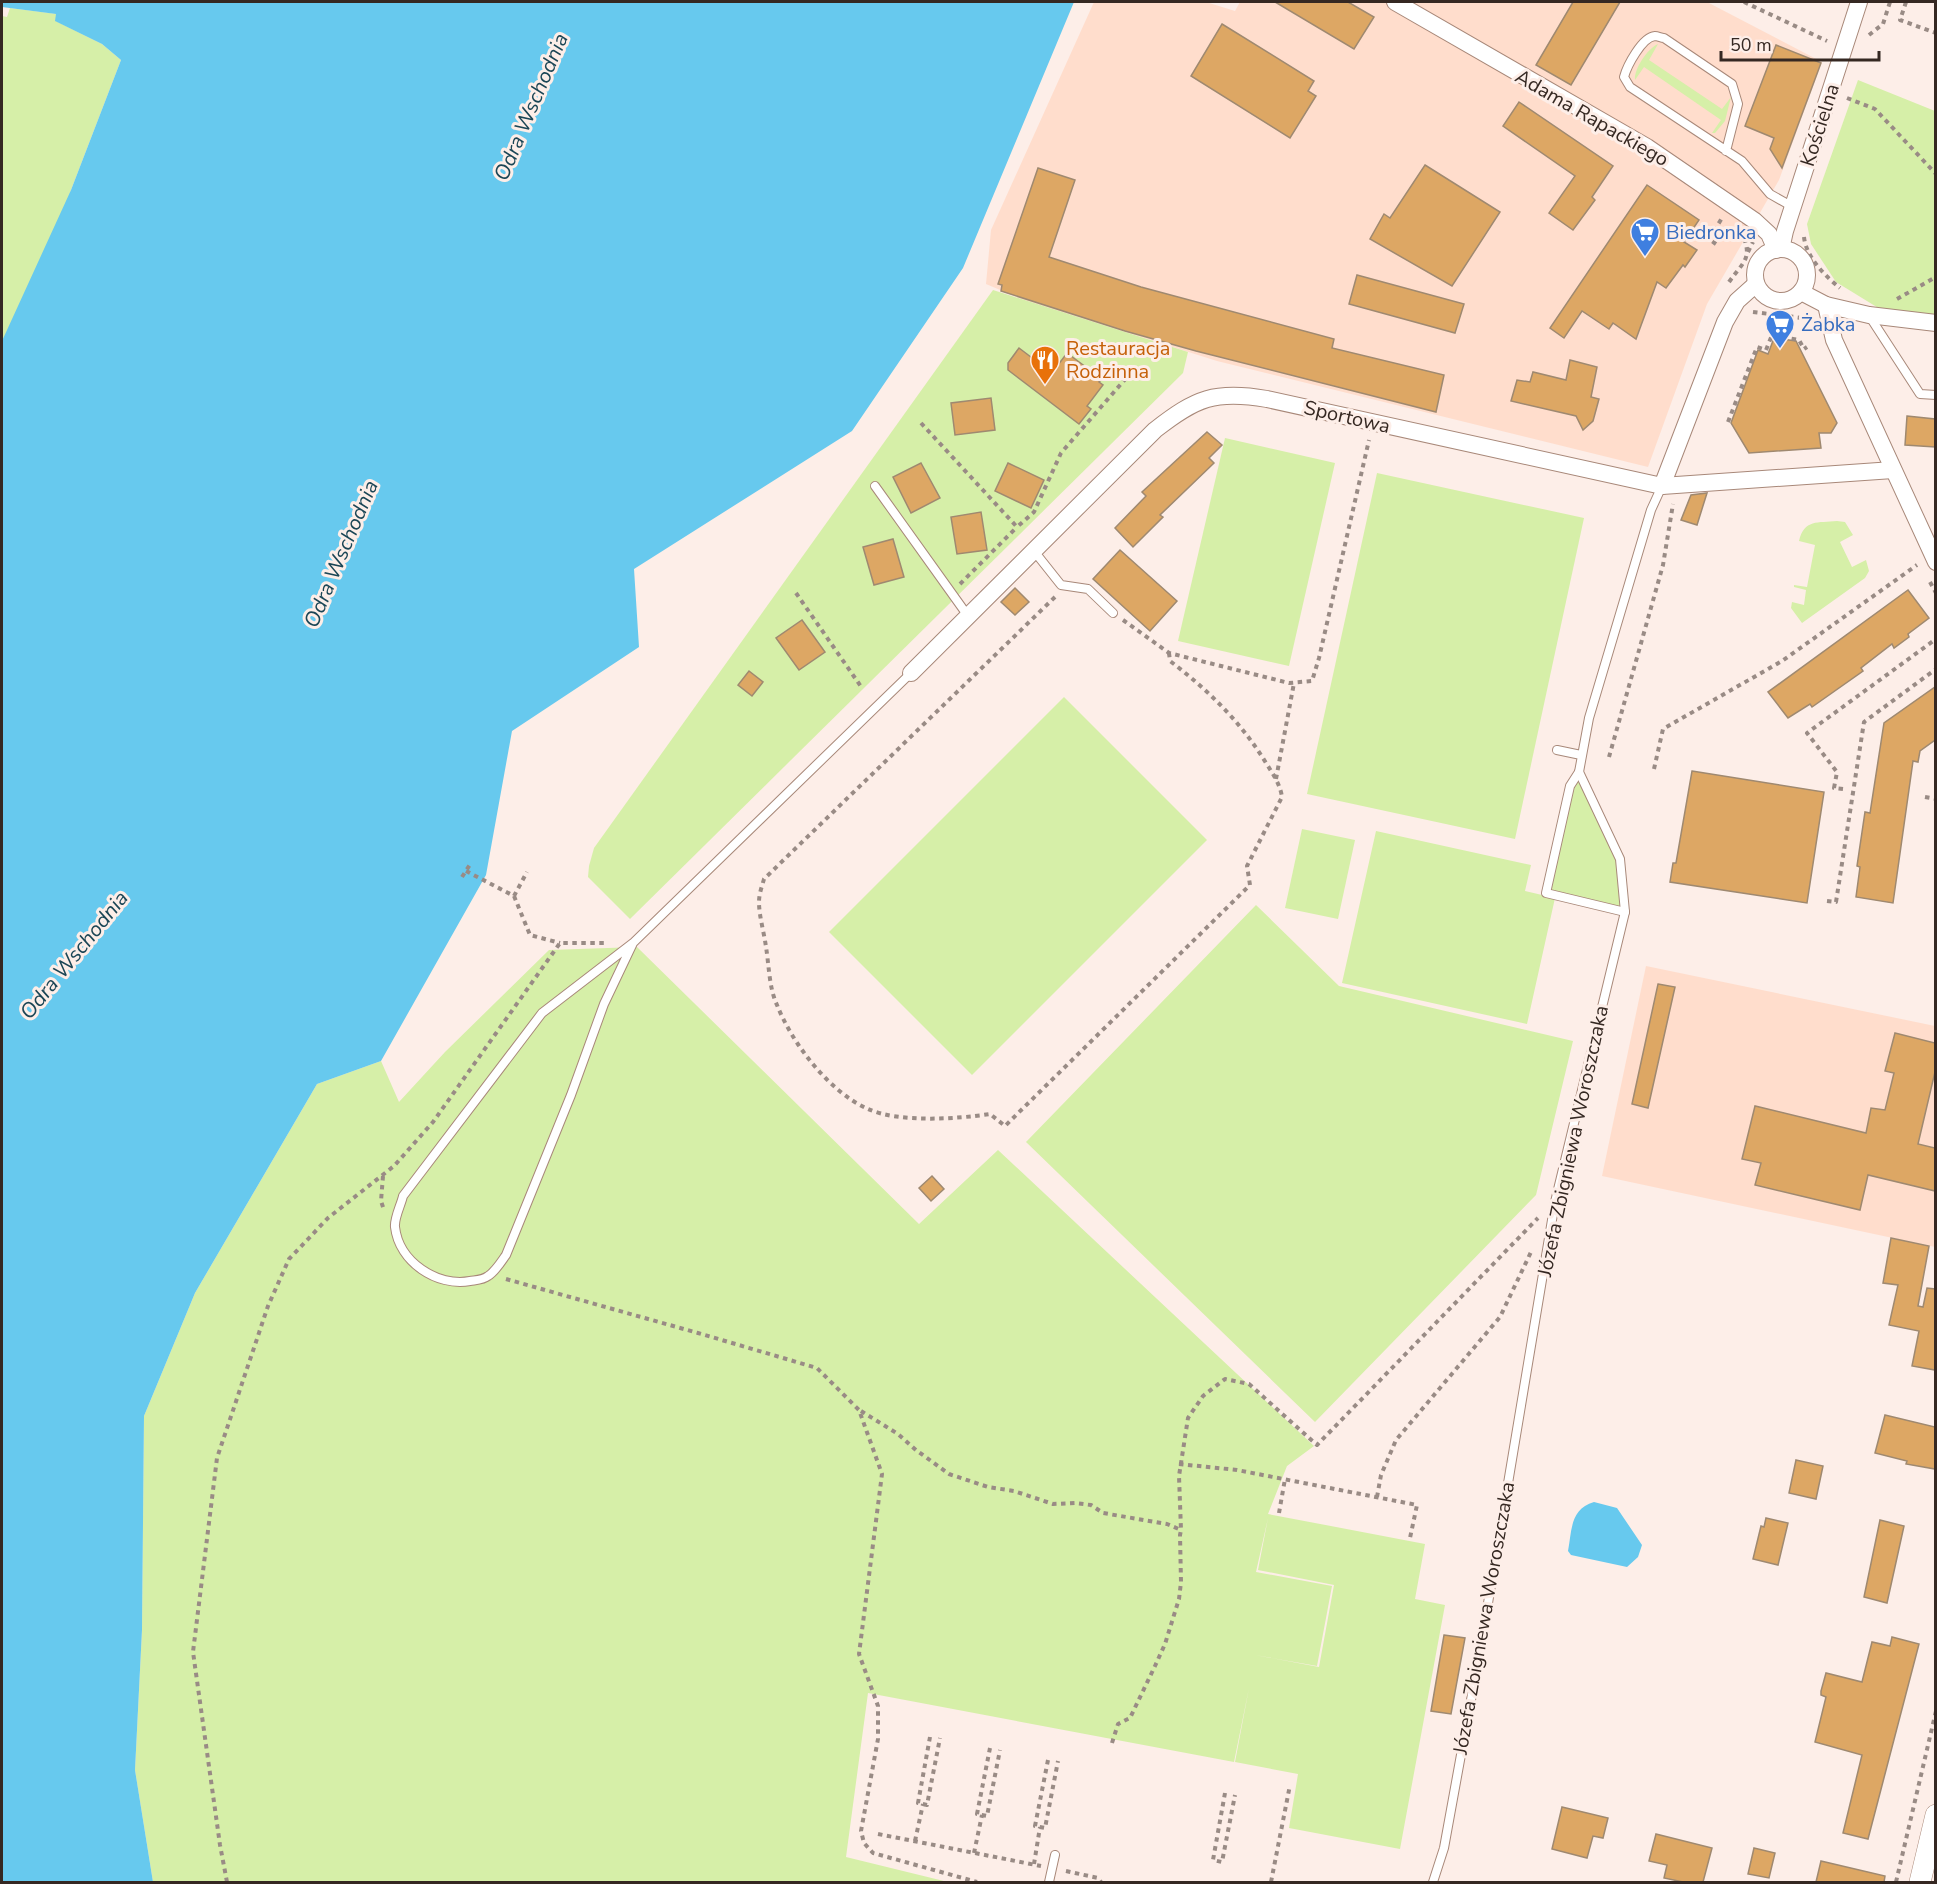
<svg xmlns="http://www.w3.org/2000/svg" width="1937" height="1884" viewBox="0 0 1937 1884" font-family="'Nunito Sans',sans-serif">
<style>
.built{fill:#fdc}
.green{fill:#d6efa8;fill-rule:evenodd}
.water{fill:#67c9ee}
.building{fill:#dda764;stroke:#9f8970;stroke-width:1.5}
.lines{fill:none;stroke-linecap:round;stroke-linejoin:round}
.service-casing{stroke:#a88879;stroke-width:10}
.minor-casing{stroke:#a88879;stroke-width:18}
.tertiary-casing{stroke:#a88879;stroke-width:22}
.path{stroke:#998b85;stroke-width:4;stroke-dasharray:4.5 4.5;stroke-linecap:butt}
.service{stroke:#fff;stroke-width:8}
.minor{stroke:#fff;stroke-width:16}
.tertiary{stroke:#fff;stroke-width:21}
.labels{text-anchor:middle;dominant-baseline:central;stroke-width:6;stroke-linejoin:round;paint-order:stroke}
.street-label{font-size:20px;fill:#352822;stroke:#fdeee8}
.shop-label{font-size:20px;fill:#366cbe;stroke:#fdeee8;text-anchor:start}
.food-label{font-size:20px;fill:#c56008;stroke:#fdeee8;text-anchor:start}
.water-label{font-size:21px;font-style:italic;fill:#1b4656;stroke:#fdeee8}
</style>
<rect width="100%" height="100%" fill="#fdeee8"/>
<g class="built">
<path d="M1094,2h112l29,9 5,-9h467l115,60 -43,118 -72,124 -59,163 -431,-106 -193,-61 -38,-16 5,-54z"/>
<path d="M1646,966l289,60v221l-333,-71z"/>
</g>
<g class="green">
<path d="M10,8l47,6 -1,7 46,23 19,16 -50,130 -69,228v-402l5,1z"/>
<path d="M1658,44l-9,16 73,49 9,-12 -6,24 -10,12h-3l9,-13 -77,-53 -9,13c-1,-11 12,-31 23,-36z"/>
<path d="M1858,80l77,31v204l-55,-6 -44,-27 -25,-38 -4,-20z"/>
<path d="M993,290l195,62 -5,21 -553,546 -42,-42 1,-11 5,-18z"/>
<path d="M1225,438l110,25 -46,203 -111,-25z"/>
<path d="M1377,473l207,45 -69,321 -208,-45z"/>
<path d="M1837,521l8,1 8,13 -13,7 12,25 14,-7 3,11 -4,7 -63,45 -11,-15 1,-6 12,3 2,-15 -12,-3v-2l13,2 8,-42 -16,-4c5,-22 19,-18 38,-20z"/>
<path d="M1064,697l143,143 -235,235 -143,-143z"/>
<path d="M1579,772l41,87 5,53 -79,-19 24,-107z"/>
<path d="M1302,829l53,11 -17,79 -53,-11z"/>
<path d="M1376,831l155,34 -6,26 30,7 -28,126 -185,-41z"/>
<path d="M1256,905l83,81 234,55 -37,154 -221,227 -289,-280z"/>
<path d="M637,947l282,277 79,-74 316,296 -27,20 -19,48 157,30 -10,55 30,6 -45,244 -111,-21 9,-54 -63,-12 14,-74 -15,74 -366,-69 -22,164 102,25h-795l-18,-112 7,-140 2,-214 51,-123 122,-209 64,-23 18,41 46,-50 104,-102zM1268,1518l-10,52 76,15 -15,82 -64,-12 62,11 15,-80 -76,-14z"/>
</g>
<g class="water">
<path d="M2,2h1072l-111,266 -111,163 -218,138 5,78 -127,84 -26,144 -105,186 -64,23 -122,209 -51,123 -2,214 -7,140 18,112h-151v-1541l69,-151 50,-130 -19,-16 -47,-23 1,-7 -54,-7z"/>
<path d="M1594,1502l23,6 25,37 -4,12 -11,10 -56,-12 -3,-4c4,-21 2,-42 26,-49z"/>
</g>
<g class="building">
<path d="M1275,2h73l26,15 -20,32z"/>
<path d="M1573,2h47l-49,83 -35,-20z"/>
<path d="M1222,24l92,57 -6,10 8,5 -26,42 -99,-62z"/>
<path d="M1776,45l45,18 -39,105 -12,-19 4,-11 -29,-12z"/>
<path d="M1519,102l94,64 -21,31 3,3 -22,30 -24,-17 26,-37 -72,-50z"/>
<path d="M1425,165l75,47 -48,74 -82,-47 14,-25 6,4z"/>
<path d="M1038,168l37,12 -26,77 92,30 193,52 -2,9 112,27 -8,37 -240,-61 -71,-20 -124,-40 1,-6 -4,-1z"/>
<path d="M1647,185l52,35 -15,22 13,8 -12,17 -2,-2 -17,23 -9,-6 -21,57 -23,-16 -4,6 -27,-18 -18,27 -14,-10z"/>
<path d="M1357,275l107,29 -9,29 -106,-29z"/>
<path d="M1774,338l22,3 41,82 -6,10h-12l2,15 -72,5 -18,-30 27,-73 10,4z"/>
<path d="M1019,348l33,25 15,-20 35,26 -3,3 4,3 -16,21 4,3 -12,15 -71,-54v-7z"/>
<path d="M1570,360l27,7 -6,30 8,2 -6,22 -10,9 -7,-14 -65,-15 6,-21 13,2 3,-10 33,8z"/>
<path d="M991,398l4,32 -40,5 -4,-32z"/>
<path d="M1907,416l28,3v28l-30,-2z"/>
<path d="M1207,432l15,13 -13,13 5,5 -54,52 3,2 -30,30 -18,-19 31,-32 -4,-4z"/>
<path d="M921,463l19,35 -29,15 -18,-36z"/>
<path d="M1008,463l36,17 -13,28 -36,-17z"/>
<path d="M1707,493l-10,32 -16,-5 10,-25z"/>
<path d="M981,512l6,38 -30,4 -6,-37z"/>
<path d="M893,539l11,38 -30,8 -11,-38z"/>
<path d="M1120,550l57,51 -27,30 -57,-52z"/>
<path d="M1015,588l14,14 -14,13 -14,-13z"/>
<path d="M1908,590l21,28 -21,16 1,3 -15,11 -2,-4 -31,24 2,3 -51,36 -2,-3 -22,14 -20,-26z"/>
<path d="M802,620l23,32 -26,18 -23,-32z"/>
<path d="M749,671l14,11 -11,14 -14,-11z"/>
<path d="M1935,687v53l-15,11 -2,11 -5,-1 -20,142 -37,-6 4,-30 -3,-1 8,-54 5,1 14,-90z"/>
<path d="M1692,771l132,21 -17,111 -137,-21 3,-19h3z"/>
<path d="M1658,984l17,3 -27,121 -16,-4z"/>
<path d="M1895,1033l40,10v29l-17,72 17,4v43l-67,-16 -8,35 -105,-25 6,-22 -19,-4 13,-53 111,27 5,-25 14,2 9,-37 -9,-2z"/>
<path d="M932,1176l12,13 -13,12 -12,-13z"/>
<path d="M1891,1238l38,8 -11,60 5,1 4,-19 8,1v81l-23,-4 7,-35 -30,-6 9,-40 -15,-2z"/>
<path d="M1885,1415l50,12v42l-29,-5 1,-3 -32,-8z"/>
<path d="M1796,1460l27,6 -7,33 -27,-6z"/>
<path d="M1766,1518l22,5 -10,42 -25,-6 8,-33 3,1z"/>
<path d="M1880,1520l24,6 -17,77 -23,-6z"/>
<path d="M1444,1635l21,3 -14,76 -20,-3z"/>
<path d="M1892,1637l27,7 -51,195 -25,-6 19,-78 -47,-13 11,-45 -5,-2v-4l5,-18 36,9 10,-40 18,4z"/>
<path d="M1562,1807l46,11 -5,20 -10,-2 -6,22 -35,-9z"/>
<path d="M1656,1834l56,14 -9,34h-20l-19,-4 3,-13 -18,-4z"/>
<path d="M1754,1848l21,5 -6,25 -21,-4z"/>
<path d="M1821,1861l64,15 -1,6h-68z"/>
</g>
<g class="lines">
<g class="service-casing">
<g id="service">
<path d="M1726,151l12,-47 -6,-20 -68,-46c-3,0 -6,-2 -9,-2 -13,1 -28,30 -31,41l6,10 112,74 28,33 23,13"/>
<path d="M1870,317l50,77 16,1"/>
<path d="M875,486l93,130"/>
<path d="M1034,551l27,34 27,4 25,24"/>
<path d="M1557,750l24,5"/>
<path d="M1579,772l-9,14 -24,107 79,19"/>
<path d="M633,943l-91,70 -139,183c-2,9 -9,22 -8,31 4,35 42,60 75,54 6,-1 13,-1 18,-5 7,-4 13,-14 18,-21l65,-160 33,-91 29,-61 278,-270"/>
<path d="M1049,1882l6,-27"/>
<path d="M1433,1882l11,-34 37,-203 74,-443 70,-290 -5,-53 -41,-87 10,-54 62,-208 11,-24"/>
</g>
</g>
<g class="minor-casing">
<g id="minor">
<path d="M1395,2l252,145 108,74 14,13 7,16"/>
<path d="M1781,249l4,-18 74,-229"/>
<circle cx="1781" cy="275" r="26"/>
<path d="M1801,292l25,13 43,10 67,8"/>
<path d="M1826,305l8,35 102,222"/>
<path d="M1662,486l63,-164 12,-21 19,-17"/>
<path d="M911,673l244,-243c41,-32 60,-40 112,-31l395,87 231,-16"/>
</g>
</g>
<g class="tertiary-casing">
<path id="tertiary" d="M1920,1882l16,-67"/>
</g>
<g class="path">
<path d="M1744,2l83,39"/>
<path d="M1906,2l-6,18 36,13"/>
<path d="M1869,35l14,-11 7,-22"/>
<path d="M1847,98l28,11 61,65"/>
<path d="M1804,237c2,20 21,39 36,51"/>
<path d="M1716,244l-7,-5 13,-21"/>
<path d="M1748,252l5,-10"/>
<path d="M1729,282c13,-19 24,-23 14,-46"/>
<path d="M1897,299l39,-22"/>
<path d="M1753,312l58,7"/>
<path d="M1728,422l29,-75 9,3 6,-15 27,5 5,9 3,-2"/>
<path d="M921,423l96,104 17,-15 27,-59 73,-84"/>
<path d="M1930,582l6,11"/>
<path d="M960,584l57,-57"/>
<path d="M796,593l66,95"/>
<path d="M1055,597l-291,282c-2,7 -5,15 -5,23 0,14 5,30 7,45 3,18 3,41 11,58 15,38 52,87 91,104 31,14 89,10 122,5l15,12 245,-241 -3,-19 35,-69c-2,-13 -9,-23 -16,-34 -25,-41 -58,-73 -96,-102l-1,-8"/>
<path d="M1123,620l46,33 120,30 23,-2 7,-23 50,-218"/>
<path d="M1609,757l54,-192 10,-61"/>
<path d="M1654,769l9,-40 119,-68 135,-96"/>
<path d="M1276,779l18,-96"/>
<path d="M1843,789l-9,-1 3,-16 -30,-39 129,-94"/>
<path d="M1925,797l11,2"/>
<path d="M466,871l48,25 13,-24"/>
<path d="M462,877l9,-14"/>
<path d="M514,896l16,39 30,8"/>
<path d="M1827,901l9,1 28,-180 72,-53"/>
<path d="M383,1176l-2,25 3,9"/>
<path d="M506,1279l192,54 119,35 42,42 23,64 -23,180 19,52v33l-17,92 3,12 9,10 104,29"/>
<path d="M861,1411l37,23 18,16 33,24 39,13 26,4 39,13 22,-1 16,2 12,8 64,11 14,6"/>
<path d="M1179,1464l58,6 180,35 -7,33"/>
<path d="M1377,1497l4,-22 15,-35 104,-123 31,-65"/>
<path d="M1279,1513l6,-34"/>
<path d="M930,1737l-12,66 9,2 13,-67"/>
<path d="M1112,1743l6,-19 12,-6 25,-52 10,-22 14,-45 2,-17 -1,-47 1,-5 -2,-54 9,-58 15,-22 22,-17 24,5 68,61 221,-227"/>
<path d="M990,1748l-13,66 10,2 13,-66"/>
<path d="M1048,1760l-13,66 10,2 13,-67"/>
<path d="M1225,1793l-12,67 9,2 13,-67"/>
<path d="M878,1834l163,32"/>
<path d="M915,1841l8,-37"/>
<path d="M974,1853l8,-38"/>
<path d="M1034,1864l6,-37"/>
<path d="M1066,1871l32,7 3,4"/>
<path d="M227,1882l-7,-37 -27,-193 24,-194 51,-152 21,-47 39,-41 66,-52 39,-44 127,-179h47"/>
<path d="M1271,1882l19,-97"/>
<path d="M1896,1882l40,-171"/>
</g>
<use href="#service" class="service"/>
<use href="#minor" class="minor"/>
<use href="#tertiary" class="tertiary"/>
</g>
<defs>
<g id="supermarket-pin" transform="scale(1.5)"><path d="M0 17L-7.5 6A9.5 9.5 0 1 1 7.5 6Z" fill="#3f7fe0" stroke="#fdeee8"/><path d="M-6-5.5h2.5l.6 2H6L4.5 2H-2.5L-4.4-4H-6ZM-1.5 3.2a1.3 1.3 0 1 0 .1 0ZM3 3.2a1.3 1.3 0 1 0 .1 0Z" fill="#fff"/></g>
<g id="restaurant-pin" transform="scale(1.5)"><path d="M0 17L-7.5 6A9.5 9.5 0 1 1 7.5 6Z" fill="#e8710a" stroke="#fdeee8"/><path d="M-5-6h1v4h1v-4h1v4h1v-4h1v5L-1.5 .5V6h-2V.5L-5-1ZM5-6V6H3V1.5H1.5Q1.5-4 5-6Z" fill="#fff"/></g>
</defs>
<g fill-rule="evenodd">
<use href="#supermarket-pin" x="1645" y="232"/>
<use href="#supermarket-pin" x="1780" y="324"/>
<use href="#restaurant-pin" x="1045" y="360"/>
</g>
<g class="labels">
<g class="street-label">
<text transform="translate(1592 118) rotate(30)">Adama Rapackiego</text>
<text transform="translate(1820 125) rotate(-72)">Kościelna</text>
<text transform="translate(1347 417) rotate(13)">Sportowa</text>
<text transform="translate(1573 1141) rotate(-78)">Józefa Zbigniewa Woroszczaka</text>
<text transform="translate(1484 1618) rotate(-80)">Józefa Zbigniewa Woroszczaka</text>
</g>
<g class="shop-label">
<text x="1666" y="232">Biedronka</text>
<text x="1801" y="324">Żabka</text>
</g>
<g class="food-label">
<text x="1066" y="348">Restauracja<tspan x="1066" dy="23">Rodzinna</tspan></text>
</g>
<g class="water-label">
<text transform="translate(531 107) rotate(-67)">Odra Wschodnia</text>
<text transform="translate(341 554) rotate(-67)">Odra Wschodnia</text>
<text transform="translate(74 955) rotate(-51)">Odra Wschodnia</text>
</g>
</g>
<rect width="1937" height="1884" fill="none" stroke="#352822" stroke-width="6"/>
<path d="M1721 51v9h158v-9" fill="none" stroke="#352822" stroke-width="3"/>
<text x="1730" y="51" font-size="18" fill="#352822" stroke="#fdeee8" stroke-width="4.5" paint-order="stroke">50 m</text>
</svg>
